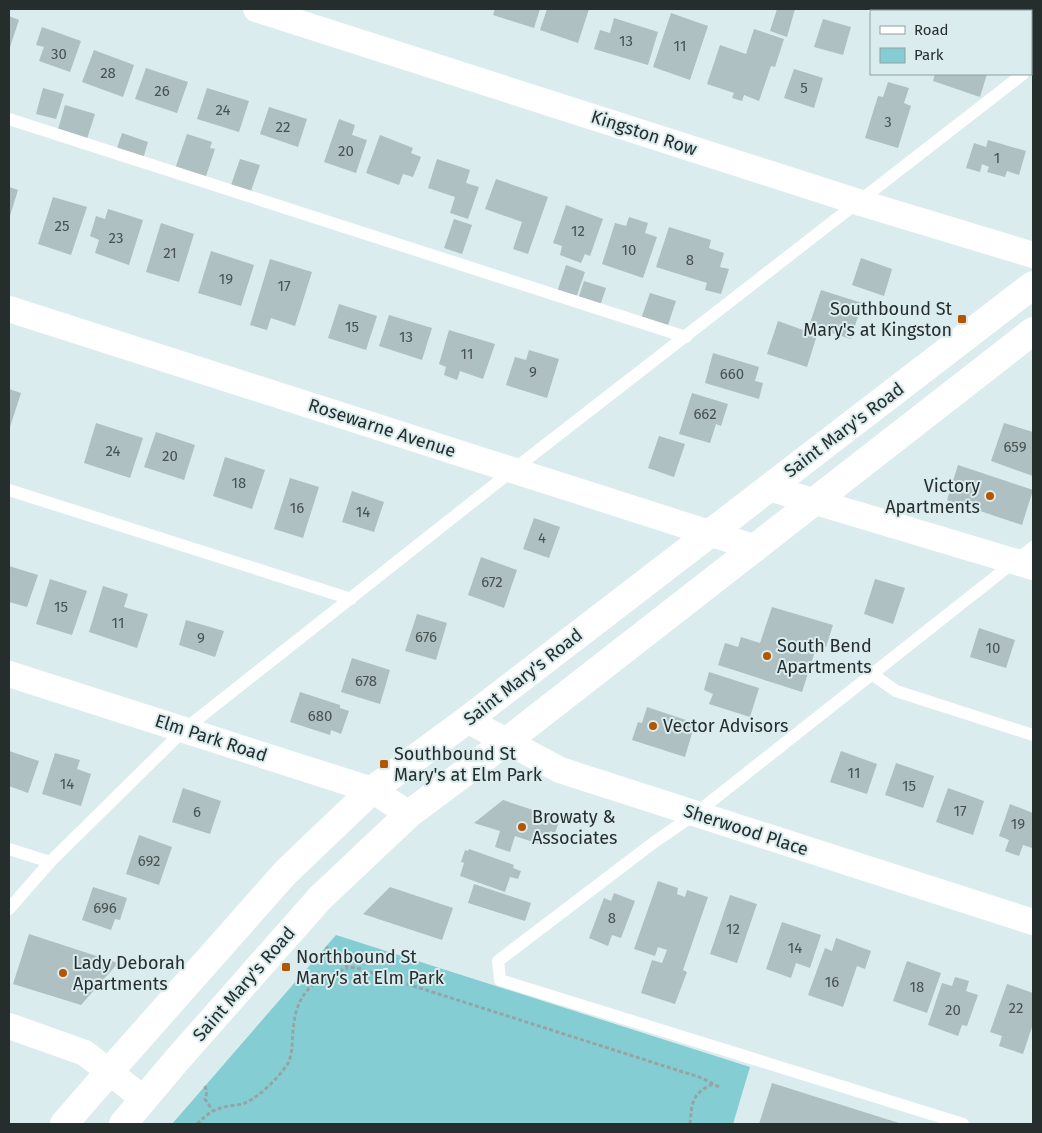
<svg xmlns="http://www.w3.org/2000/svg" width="1042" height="1133" viewBox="0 0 1042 1133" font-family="'Fira Sans',sans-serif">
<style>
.green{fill:#84ced3}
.building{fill:#aec0c1}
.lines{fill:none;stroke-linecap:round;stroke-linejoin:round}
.path{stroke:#96a4a6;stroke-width:3;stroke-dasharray:4 2.5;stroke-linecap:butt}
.service{stroke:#fff;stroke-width:12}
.minor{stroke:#fff;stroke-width:26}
.secondary{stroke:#fff;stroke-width:28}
.poi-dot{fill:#b45600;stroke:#daecee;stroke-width:2}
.labels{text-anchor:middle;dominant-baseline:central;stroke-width:4;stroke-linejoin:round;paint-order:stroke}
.number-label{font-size:15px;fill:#485252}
.street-label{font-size:18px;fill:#262d2d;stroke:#daecee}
.poi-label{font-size:18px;fill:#262d2d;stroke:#daecee;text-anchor:start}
</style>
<rect width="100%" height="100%" fill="#daecee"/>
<path class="green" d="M336,935l414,132 -17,57h-561z"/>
<g class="building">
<path d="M495,9h45l-6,19 -41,-13z"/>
<path d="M547,9h42l-11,34 -38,-13z"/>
<path d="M777,9h18l-8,28 -17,-6z"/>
<path d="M671,13l37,13 -18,54 -37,-13z"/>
<path d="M9,16l10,4 -10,30z"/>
<path d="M614,18l44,14 -10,33 -54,-16 6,-19 10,3z"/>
<path d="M823,19l28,8 -8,28 -29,-8z"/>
<path d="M42,27l39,14 -11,31 -31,-11 5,-14 -8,-2z"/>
<path d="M754,29l30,10 -9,28 -4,-1 -12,35 -15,-6 -2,6 -10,-3 2,-5 -27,-9 13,-39 26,9z"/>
<path d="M94,50l40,15 -11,32 -41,-15z"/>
<path d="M146,68l42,14 -11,31 -42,-14z"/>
<path d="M794,69l29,9 -9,30 -30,-10z"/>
<path d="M935,74h52l-7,23 -47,-16z"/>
<path d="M888,82l21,6 -5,15 7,3 -13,42 -33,-10 13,-42 5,1z"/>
<path d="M43,88l21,6 -8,25 -20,-5z"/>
<path d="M207,88l42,13 -10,31 -42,-13z"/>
<path d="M65,105l30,9 -9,28 -29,-9z"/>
<path d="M269,107l38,12 -9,28 -38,-13z"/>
<path d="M339,119l16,6 -3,10 15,5 -11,33 -32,-11z"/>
<path d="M122,133l26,9 -5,17 -27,-8z"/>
<path d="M187,134l25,8 -2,6 5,1 -10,30 -30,-10z"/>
<path d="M380,135l33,13 -2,5 10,4 -8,20 -10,-3 -4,11 -33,-12z"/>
<path d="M988,140l38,11 -7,24 -12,-4 -2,6 -18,-5 2,-5 -7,-3 -2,8 -14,-4 8,-25 12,4z"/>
<path d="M240,159l20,6 -9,26 -20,-6z"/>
<path d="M437,159l33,11 -4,13 13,4 -11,32 -18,-6 5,-16 -27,-9z"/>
<path d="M496,179l52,18 -20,57 -15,-5 9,-27 -37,-13z"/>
<path d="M9,187l9,3 -9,29z"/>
<path d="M53,197l34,10 -16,48 -33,-11z"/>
<path d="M566,205l37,14 -13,37 -5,-2 -4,9 -21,-8 2,-9 -9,-3z"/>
<path d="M108,209l35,11 -14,45 -34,-12 4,-13 -9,-4 6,-20 9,3z"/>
<path d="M629,217l19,6 -3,10 12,4 -14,41 -41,-14 13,-41 11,3z"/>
<path d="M454,219l18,6 -10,29 -18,-6z"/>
<path d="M161,223l33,11 -15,48 -33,-10z"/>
<path d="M669,227l42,13 -2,8 15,5 -4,14 9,2 -8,25 -16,-4 2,-7 -51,-16z"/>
<path d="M211,251l43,14 -13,41 -43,-13z"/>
<path d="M861,258l31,11 -8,27 -32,-11z"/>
<path d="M270,259l42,13 -17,54 -24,-8 -4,12 -17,-5z"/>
<path d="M566,265l19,7 -9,26 -19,-6z"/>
<path d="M584,281l22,7 -6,18 -22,-7z"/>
<path d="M821,290l41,13 -11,36 -42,-13z"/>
<path d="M650,293l26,8 -9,27 -26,-9z"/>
<path d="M339,304l38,12 -11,34 -38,-12z"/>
<path d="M389,315l43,13 -10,32 -43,-14z"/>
<path d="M778,321l39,14 -10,32 -40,-13z"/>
<path d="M449,330l46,14 -12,35 -23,-8 -3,9 -13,-5 2,-8 -7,-3z"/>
<path d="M529,350l30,9 -12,39 -41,-13 9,-28 11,3z"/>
<path d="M713,353l46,14 -4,14 8,2 -4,16 -54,-16z"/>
<path d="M9,389l12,4 -12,37z"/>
<path d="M692,393l36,11 -7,22 -5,-2 -6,19 -31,-9z"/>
<path d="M96,423l47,15 -13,40 -46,-15z"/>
<path d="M1004,423l29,9v44l-42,-15z"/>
<path d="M156,432l39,13 -11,35 -40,-13z"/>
<path d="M659,436l26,8 -11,33 -26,-9z"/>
<path d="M225,457l40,13 -13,39 -39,-13z"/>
<path d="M958,465l75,25 -11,35 -75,-25z"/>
<path d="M290,478l29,9 -16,51 -29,-9z"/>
<path d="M352,491l32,11 -10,30 -32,-10z"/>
<path d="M534,518l26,9 -11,31 -26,-9z"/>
<path d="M481,557l36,13 -13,38 -36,-13z"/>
<path d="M9,566l29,9 -11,32 -18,-5z"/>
<path d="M50,579l37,12 -15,44 -36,-11z"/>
<path d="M875,579l30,9 -12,36 -29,-10z"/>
<path d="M103,586l25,8 -4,13 24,7 -11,34 -48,-16z"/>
<path d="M772,607l61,18 -7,22 -9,-2 -15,47 -84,-27 7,-22 13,4 3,-10 19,6z"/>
<path d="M417,614l30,9 -11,37 -31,-9z"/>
<path d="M186,620l38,11 -9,26 -36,-12z"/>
<path d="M979,628l36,12 -9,28 -36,-11z"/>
<path d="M352,658l38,12 -10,34 -39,-12z"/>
<path d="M709,672l50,16 -9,29 -41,-13 4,-10 -9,-4z"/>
<path d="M300,692l40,13v3l9,3 -8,23 -10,-4 -1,5 -40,-13z"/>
<path d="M647,707l48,16 -10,34 -53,-17 6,-18 4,1z"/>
<path d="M9,751l30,10 -11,32 -19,-7z"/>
<path d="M841,751l36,13 -10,30 -37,-12z"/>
<path d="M55,753l25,7 -3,9 14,5 -10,32 -39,-12z"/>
<path d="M896,763l38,13 -11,32 -38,-13z"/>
<path d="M183,788l38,13 -11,33 -38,-12z"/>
<path d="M948,788l36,13 -11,34 -37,-13z"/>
<path d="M503,800l57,19 -5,14 -5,-2 -5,15 -30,-10 -5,16 -15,-5 5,-16 -26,-8z"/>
<path d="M1010,804l23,9v31l-1,4 -9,-3 -4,11 -14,-5 4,-11 -10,-4z"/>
<path d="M139,835l33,12 -13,38 -33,-11z"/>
<path d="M469,849l45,16 -1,3 8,3 -3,8 -8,-2 -5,15 -45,-16 4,-13 -3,-1 4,-12 3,1z"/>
<path d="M658,881l20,7 -1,6 8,3 2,-7 21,7 -25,73 4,2 -12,32 -34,-11 11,-33 10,3 5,-13 -9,-3 -3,9 -21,-7z"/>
<path d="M474,884l57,19 -6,18 -57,-18z"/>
<path d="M93,887l34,11 -7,22 -5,-1 -4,11 -29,-10z"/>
<path d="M390,887l63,21 -11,32 -79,-26z"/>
<path d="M614,893l21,8 -14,37 -9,-3 -4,11 -19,-8 15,-40 7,3z"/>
<path d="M730,895l27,9 -20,59 -27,-9z"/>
<path d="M782,922l39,13 -11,33 -14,-5 -5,15 -25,-9z"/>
<path d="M29,934l89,29 -37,42 -68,-21z"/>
<path d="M836,938l35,13 -6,18 -8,-3 -14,41 -35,-12 17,-47 7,3z"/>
<path d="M907,961l34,12 -14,40 -34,-12z"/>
<path d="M955,977l14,4 -3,10 12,4 -11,31 -5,-1 -4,11 -30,-11 14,-42 10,3z"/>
<path d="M1007,984l26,9v31l-10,30 -24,-8 3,-10 -12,-4z"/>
<path d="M772,1083l130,41h-143z"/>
</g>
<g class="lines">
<g class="path">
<path d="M326,947l22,20 9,1 345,110 17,9"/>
<path d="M205,1086l2,6 -2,7 8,12"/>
<path d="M197,1124c11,-11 17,-15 32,-18 5,-1 11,-1 16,-3 14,-6 33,-25 42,-38 6,-10 5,-23 6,-34 3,-38 19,-52 55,-63"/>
<path d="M690,1124c2,-21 1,-30 23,-40"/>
</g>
<g class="service">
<path d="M874,9l8,2"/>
<path d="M1031,68l2,-2"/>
<path d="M9,119l677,218"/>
<path d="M9,490l342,109"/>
<path d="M872,674l24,17 137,44"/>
<path d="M9,849l41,13"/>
<path d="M9,909l41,-47 135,-133 328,-259 510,-396"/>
<path d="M963,1124l-463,-144 -2,-19 155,-118 42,-29 338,-267"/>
</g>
<g class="minor">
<path d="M256,9l602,193 175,53"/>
<path d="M9,309l747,239"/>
<path d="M769,488l264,79"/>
<path d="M9,674l363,116 37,24"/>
<path d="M467,720l93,50 473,152"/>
<path d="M9,1026l76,27 59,46"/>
</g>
<g class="secondary">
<path d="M64,1124l45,-52 177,-200 86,-82 95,-70 566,-435"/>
<path d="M123,1124l53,-63 144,-163 89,-84 98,-73 526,-410"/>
</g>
</g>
<g class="poi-dot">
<rect x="957" y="314" width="10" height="10" rx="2.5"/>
<circle cx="990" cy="496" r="5"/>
<circle cx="767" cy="656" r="5"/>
<circle cx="653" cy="726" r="5"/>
<rect x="379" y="759" width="10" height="10" rx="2.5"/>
<circle cx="522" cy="827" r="5"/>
<rect x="281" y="962" width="10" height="10" rx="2.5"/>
<circle cx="63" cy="973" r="5"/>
</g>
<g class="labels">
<g class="number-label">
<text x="626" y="41">13</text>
<text x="680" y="46">11</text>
<text x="59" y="54">30</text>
<text x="108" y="73">28</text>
<text x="804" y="88">5</text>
<text x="162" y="91">26</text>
<text x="223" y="110">24</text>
<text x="888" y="122">3</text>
<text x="283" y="127">22</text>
<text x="346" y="151">20</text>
<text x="997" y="158">1</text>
<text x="62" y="226">25</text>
<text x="578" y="231">12</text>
<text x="116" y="238">23</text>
<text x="629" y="250">10</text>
<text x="170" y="253">21</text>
<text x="690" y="260">8</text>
<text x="226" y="279">19</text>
<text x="284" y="286">17</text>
<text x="352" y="327">15</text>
<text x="406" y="337">13</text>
<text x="467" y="354">11</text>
<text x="533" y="372">9</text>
<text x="732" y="374">660</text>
<text x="705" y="414">662</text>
<text x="1015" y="447">659</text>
<text x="113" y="451">24</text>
<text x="170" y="456">20</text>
<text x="239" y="483">18</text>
<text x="297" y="508">16</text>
<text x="363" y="512">14</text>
<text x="542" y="538">4</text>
<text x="492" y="582">672</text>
<text x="61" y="607">15</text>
<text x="118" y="623">11</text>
<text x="426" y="637">676</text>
<text x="201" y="638">9</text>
<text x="993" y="648">10</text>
<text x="366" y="681">678</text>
<text x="320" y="716">680</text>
<text x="854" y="773">11</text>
<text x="67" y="784">14</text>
<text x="909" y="786">15</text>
<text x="960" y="811">17</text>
<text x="197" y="812">6</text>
<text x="1018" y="824">19</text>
<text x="149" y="861">692</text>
<text x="105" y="908">696</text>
<text x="612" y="918">8</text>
<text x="733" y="929">12</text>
<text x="795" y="948">14</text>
<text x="832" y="982">16</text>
<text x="917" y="987">18</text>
<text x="1016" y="1008">22</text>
<text x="953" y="1010">20</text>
</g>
<g class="street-label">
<text transform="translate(644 133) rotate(18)">Kingston Row</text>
<text transform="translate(382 428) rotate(18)">Rosewarne Avenue</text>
<text transform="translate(844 430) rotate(-37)">Saint Mary's Road</text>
<text transform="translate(523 677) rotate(-38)">Saint Mary's Road</text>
<text transform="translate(211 738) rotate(18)">Elm Park Road</text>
<text transform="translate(746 830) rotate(18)">Sherwood Place</text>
<text transform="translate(244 984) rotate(-49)">Saint Mary's Road</text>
</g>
<g class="poi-label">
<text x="952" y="309" text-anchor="end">Southbound St<tspan x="952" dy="21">Mary's at Kingston</tspan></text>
<text x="980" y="486" text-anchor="end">Victory<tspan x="980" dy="21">Apartments</tspan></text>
<text x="777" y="646">South Bend<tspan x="777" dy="21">Apartments</tspan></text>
<text x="663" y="726">Vector Advisors</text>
<text x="394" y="754">Southbound St<tspan x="394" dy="21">Mary's at Elm Park</tspan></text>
<text x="532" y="817">Browaty &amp;<tspan x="532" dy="21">Associates</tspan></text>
<text x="296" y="957">Northbound St<tspan x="296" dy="21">Mary's at Elm Park</tspan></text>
<text x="73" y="963">Lady Deborah<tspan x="73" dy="21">Apartments</tspan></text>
</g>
</g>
<rect width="1042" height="1133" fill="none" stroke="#262d2d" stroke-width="20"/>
<rect x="870" y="10" width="162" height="65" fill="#daecee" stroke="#92a0a1"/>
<rect x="880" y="26" width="25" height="8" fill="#ffffff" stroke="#92a0a1"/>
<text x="914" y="35" font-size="15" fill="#262d2d">Road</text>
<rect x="880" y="48" width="25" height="15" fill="#84ced3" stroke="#92a0a1"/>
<text x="914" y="60" font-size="15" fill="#262d2d">Park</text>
</svg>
